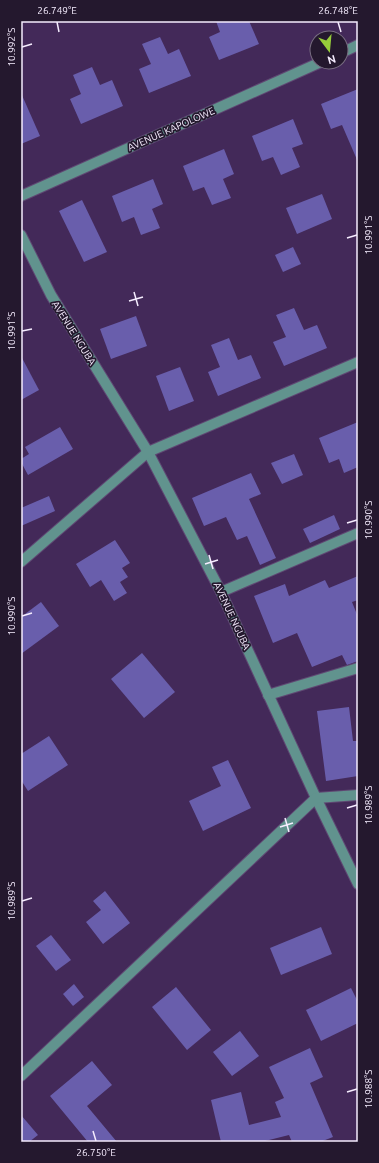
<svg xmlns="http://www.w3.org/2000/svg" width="379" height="1163" viewBox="0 0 379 1163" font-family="Ubuntu,sans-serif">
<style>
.building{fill:#695eac}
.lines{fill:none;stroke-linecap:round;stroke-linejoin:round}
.minor-casing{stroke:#5f4873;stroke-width:12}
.minor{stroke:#61938e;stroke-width:10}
.ticks{fill:none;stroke:#f5ecfe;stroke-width:1.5}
.labels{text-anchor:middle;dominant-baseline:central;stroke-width:3.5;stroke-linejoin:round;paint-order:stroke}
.street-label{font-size:10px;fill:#f5ecfe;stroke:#24182e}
.neatline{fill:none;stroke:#f5ecfe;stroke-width:1.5}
.ticks-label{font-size:10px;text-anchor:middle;fill:#f5ecfe}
</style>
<rect width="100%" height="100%" fill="#432959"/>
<g class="building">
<path d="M216,21h33l10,23 -40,16 -10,-23 11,-5z"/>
<path d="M160,37l8,17 11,-5 12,27 -42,17 -10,-24 12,-5 -9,-20z"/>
<path d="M92,67l8,18 12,-5 11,26 -42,18 -11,-25 11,-5 -8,-19z"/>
<path d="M358,89v73l-16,-37 -11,4 -10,-25z"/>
<path d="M21,93l19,43 -19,8z"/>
<path d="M293,119l10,25 -11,4 8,19 -19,8 -8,-18 -11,4 -10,-25z"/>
<path d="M224,149l10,25 -11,5 8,19 -19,7 -8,-18 -11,4 -10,-25z"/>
<path d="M153,179l10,25 -11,5 8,19 -19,7 -7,-18 -12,5 -10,-26z"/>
<path d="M322,194l10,25 -35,15 -11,-26z"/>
<path d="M82,200l25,52 -23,10 -25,-51z"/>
<path d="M293,247l8,17 -18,8 -8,-17z"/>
<path d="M294,308l10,22 13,-5 10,23 -43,18 -11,-24 13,-5 -10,-22z"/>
<path d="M136,316l11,30 -36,13 -11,-30z"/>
<path d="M229,338l9,22 13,-5 10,23 -43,18 -10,-24 12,-5 -9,-22z"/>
<path d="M21,356l18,34 -18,10z"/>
<path d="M180,367l14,34 -25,10 -13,-35z"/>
<path d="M358,422v45l-14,6 -5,-14 -10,4 -10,-25z"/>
<path d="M60,427l13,22 -45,26 -7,-13v-3l8,-5 -4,-7z"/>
<path d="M294,454l9,21 -21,9 -11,-21z"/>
<path d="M251,473l10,21 -12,5 27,59 -16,7 -13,-29 -10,4 -11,-23 -22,9 -12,-28z"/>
<path d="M49,496l6,15 -34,15v-18z"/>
<path d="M334,515l6,14 -30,14 -7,-14z"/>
<path d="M115,540l15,23 -8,5 6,9 -8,5 7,11 -13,8 -13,-21 -11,7 -14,-23z"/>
<path d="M358,576v24l-6,2 6,15v44l-11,4 -5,-10 -30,12 -15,-34 -24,10 -19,-47 31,-12 4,12 36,-16 4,8z"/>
<path d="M41,602l18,24 -38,28v-37z"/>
<path d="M142,653l33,39 -31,26 -33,-39z"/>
<path d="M349,707l4,34h5v35l-32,5 -9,-70z"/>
<path d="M49,736l19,29 -40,26 -7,-11v-26z"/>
<path d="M228,760l23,48 -48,23 -14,-30 32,-15 -9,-19z"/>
<path d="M105,891l25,32 -27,21 -17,-22 15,-12 -8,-9z"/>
<path d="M321,927l11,27 -51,21 -11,-27z"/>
<path d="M51,935l20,25 -15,11 -20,-25z"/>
<path d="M74,984l10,13 -11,9 -10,-12z"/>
<path d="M176,987l35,43 -24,20 -35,-43z"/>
<path d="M351,988l7,14v21l-37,18 -15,-31z"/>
<path d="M240,1031l19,25 -27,20 -19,-24z"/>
<path d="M310,1048l13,29 -13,6 23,54 -13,5h-28l-3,-7 -28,7h-40l-10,-42 30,-8 8,33 32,-8 -6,-15 9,-4 -15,-31z"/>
<path d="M92,1061l20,24 -25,21 30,36h-29l-38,-46z"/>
<path d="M21,1115l17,20 -9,7h-8z"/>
</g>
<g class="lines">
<g class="minor-casing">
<g id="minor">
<path d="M341,53l17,-8"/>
<path d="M21,196l300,-134"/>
<path d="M21,235l30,60 97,157 73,140 95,206 42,86"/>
<path d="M21,562l127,-110 210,-90"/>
<path d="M221,592l137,-59"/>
<path d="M268,695l90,-27"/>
<path d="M21,1076l295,-278 42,-3"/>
</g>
</g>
<use href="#minor" class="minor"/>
</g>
<path class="ticks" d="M57,22l2,10M338,22l3,10M22,47l10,-3M347,238l10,-3M134,292l4,14M129,301l14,-4M22,331l10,-2M347,523l10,-3M209,555l4,14M205,564l13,-4M22,616l10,-3M347,808l10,-3M285,818l4,14M280,827l13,-4M22,901l10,-3M347,1092l10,-3M93,1131l3,10"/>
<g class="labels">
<g class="street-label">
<text transform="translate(171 129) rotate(-24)">AVENUE KAPOLOWE</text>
<text transform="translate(74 333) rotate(58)">AVENUE NGUBA</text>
<text transform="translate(232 616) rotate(65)">AVENUE NGUBA</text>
</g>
</g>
<rect width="379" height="1163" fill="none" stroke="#24182e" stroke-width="44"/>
<g transform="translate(329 50) rotate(164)"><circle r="19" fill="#24182e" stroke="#786d81"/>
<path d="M0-3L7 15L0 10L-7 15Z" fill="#96cc3a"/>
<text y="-6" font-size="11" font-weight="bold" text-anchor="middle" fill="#f5ecfe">N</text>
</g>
<rect x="22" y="22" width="335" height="1119" class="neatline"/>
<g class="ticks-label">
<text x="57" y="14">26.749°E</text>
<text x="338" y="14">26.748°E</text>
<text transform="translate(11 47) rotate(-90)" y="4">10.992°S</text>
<text transform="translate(368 235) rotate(-90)" y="4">10.991°S</text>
<text transform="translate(11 331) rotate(-90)" y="4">10.991°S</text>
<text transform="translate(368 520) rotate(-90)" y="4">10.990°S</text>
<text transform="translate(11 616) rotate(-90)" y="4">10.990°S</text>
<text transform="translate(368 805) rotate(-90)" y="4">10.989°S</text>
<text transform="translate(11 901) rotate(-90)" y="4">10.989°S</text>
<text transform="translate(368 1089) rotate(-90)" y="4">10.988°S</text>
<text x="96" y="1156">26.750°E</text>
</g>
</svg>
